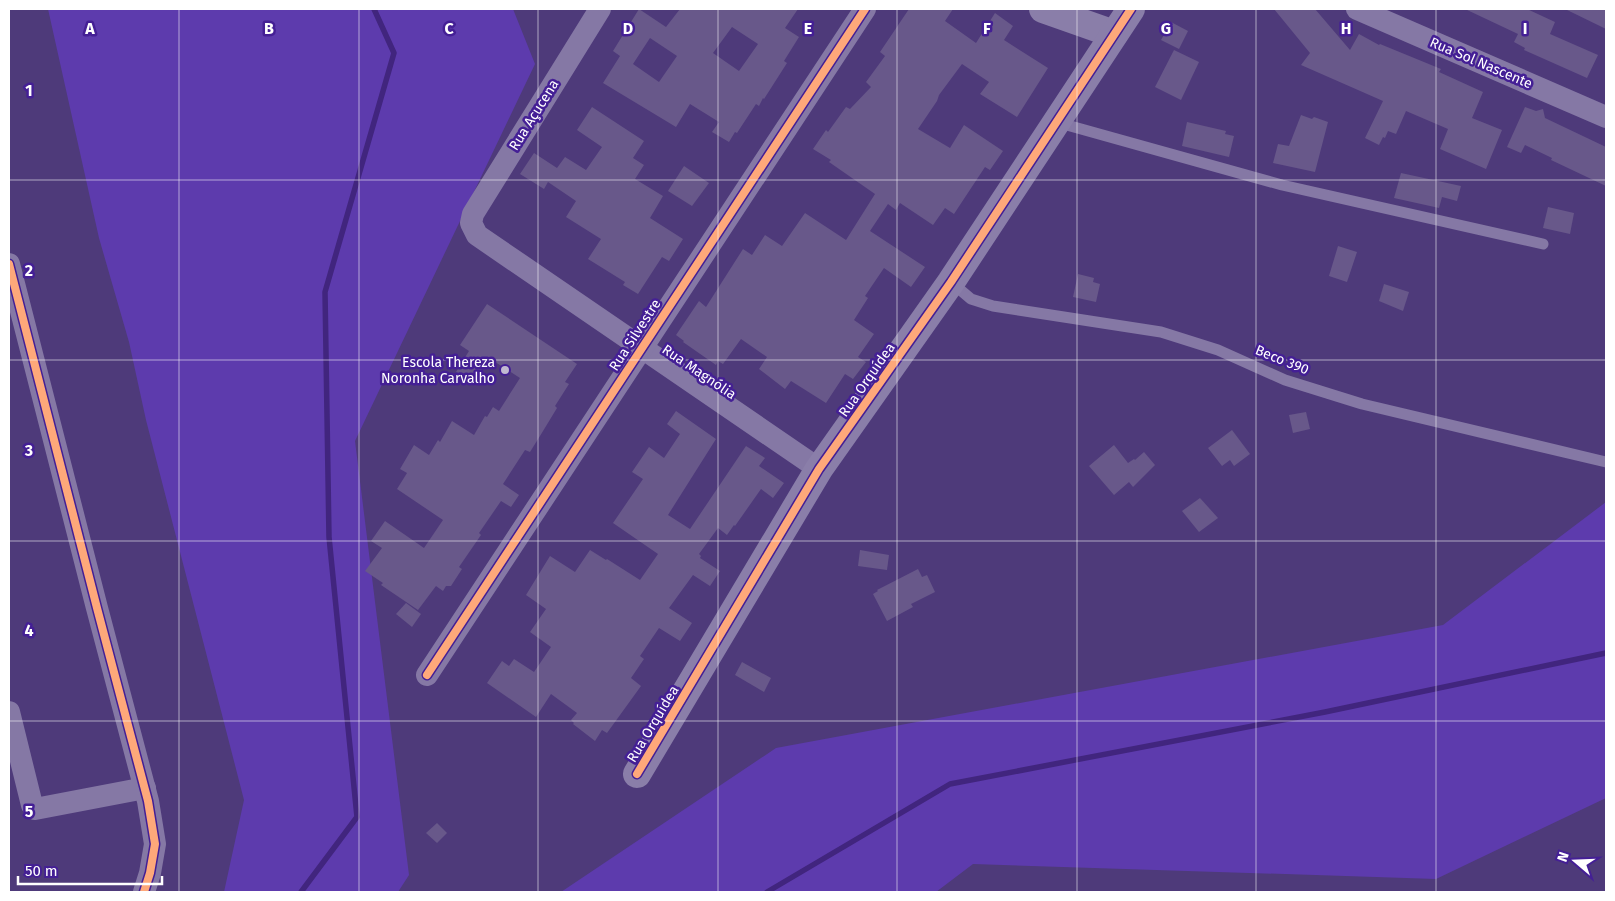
<svg xmlns="http://www.w3.org/2000/svg" width="1615" height="901" viewBox="0 0 1615 901" font-family="'Fira Sans',sans-serif">
<style>
.green{fill:#5d3bad}
.lines{fill:none;stroke-linecap:round;stroke-linejoin:round}
.stream{stroke:#41257e;stroke-width:5.5}
.building{fill:#68588a;fill-rule:evenodd}
.lane{stroke:#8578a5;stroke-width:11}
.street{stroke:#8578a5;stroke-width:22}
.secondary{stroke:#8a7ea9;stroke-width:28}
.cycleway-casing{stroke:#441f95;stroke-width:11}
.cycleway{stroke:#fea87a;stroke-width:8}
.grid{fill:none;stroke:#fff;stroke-width:1;stroke-opacity:0.55}
.poi-dot{fill:#c1bad0;stroke:#441f95;stroke-width:2}
.labels{text-anchor:middle;dominant-baseline:central;stroke-width:5;stroke-linejoin:round;paint-order:stroke}
.street-label{font-size:14px;fill:#fff;stroke:#441f95}
.poi-label{font-size:14px;fill:#fff;stroke:#441f95;text-anchor:end}
.grid-label{font-size:16px;text-anchor:middle;font-weight:bold;fill:#fff;stroke:#441f95;stroke-width:5;stroke-linejoin:round;paint-order:stroke}
</style>
<rect width="100%" height="100%" fill="#4e3a7a"/>
<g class="green">
<path d="M48,9h465l22,55 -180,377 54,434 -11,17h-174l20,-92 -98,-380 -17,-78 -30,-104z"/>
<path d="M1606,502v296l-170,81 -463,-15 -37,28h-375l215,-144 667,-123z"/>
</g>
<g class="lines">
<g class="stream">
<path d="M301,892l56,-75 -28,-280 -4,-245 69,-239 -20,-44"/>
<path d="M767,892l183,-108 375,-72 281,-59"/>
</g>
</g>
<g class="building">
<path d="M639,9l27,18 14,-18h118l-13,19 14,9 -15,24 3,2 -23,36 -1,-1 -4,8 -3,-2 -19,29 -2,-1 -6,10 -17,-10 7,-10 -29,-18 -14,23 -73,-44 17,-27 -7,-5zM732,27l26,17 -19,27 -26,-18zM650,38l27,18 -18,26 -26,-18z"/>
<path d="M909,9h44l-8,12 31,22 19,-30 18,13 -9,14 44,28 -31,49 -37,-23 9,-12 -27,-18 -23,31 -2,6 -19,28 32,19 14,-23 39,26 -13,19 -5,-3 -31,47 -9,-6 -12,17 -33,-22 -4,7 -8,-6 -18,27 55,36 -14,20 -27,-19 -19,28 3,2 -14,22 20,14 -16,23 8,5 -13,17 -8,-5 -19,29 -35,-22 -6,8 -26,-20 8,-12 -26,-18 -18,25 -5,-3 -2,4 -33,-23 1,-1 -8,-6 23,-34 7,6 37,-58 9,6 13,-20 17,11 23,-33 41,27 29,-46 -46,-32 2,-2 -18,-11 13,-19 2,2 18,-25 4,2 21,-22 -5,-5 19,-26 -5,-4z"/>
<path d="M1274,9h41l35,41 9,-16 20,11 1,-1 61,25 -2,3 44,20 -11,26 30,12 -16,39 -46,-20 8,-20 -42,-18 -10,23 -8,-3 -3,7 -2,-1 -4,8 -14,-7 18,-37 -82,-36 9,-12z"/>
<path d="M1465,9h62l28,13 -5,12 48,21 -11,23 -63,-28 1,-2 -11,-6 4,-8z"/>
<path d="M1565,9h41v20z"/>
<path d="M1171,22l17,9 -9,18 -18,-9z"/>
<path d="M1174,50l25,12 -18,38 -26,-13z"/>
<path d="M592,107l52,34 -11,17 11,7 -9,14 28,17 -13,22 33,21 -14,22 -7,-4 -24,37 -15,-9 2,-3 -37,-23 13,-20 -35,-22 10,-16 -28,-19 -4,7 -24,-15 14,-21 23,15 8,-11 21,13 16,-23 -25,-17z"/>
<path d="M1525,107l11,4 7,-2 2,9 61,29v39l-55,-26 1,-2 -27,-13 -4,8 -14,-6z"/>
<path d="M1301,115l11,4 2,-2 14,5 -13,50 -42,-9 5,-19 11,2z"/>
<path d="M1187,122l39,9 -1,3 9,2 -5,21 -47,-11z"/>
<path d="M684,166l25,17 -17,23 -24,-15z"/>
<path d="M1401,173l60,13 -4,15 -15,-4 -3,11 -45,-10z"/>
<path d="M1548,207l26,6 -4,21 -27,-6z"/>
<path d="M1338,246l19,6 -10,30 -18,-6z"/>
<path d="M1078,274l16,4 -1,4 7,2 -4,18 -23,-5z"/>
<path d="M1384,284l25,8 -6,19 -24,-10z"/>
<path d="M487,304l90,60 -12,18 4,2 -14,22 2,2 -17,28 -10,16 -5,-2 -22,34 16,11 -8,12 -10,-6 -22,32 2,2 -22,32 3,2 -11,17h-5l-3,5 -7,-5 -18,24 -37,-25 2,-2 -18,-12 17,-23 -11,-7 14,-20 39,27 19,-28 -46,-31 10,-16 -7,-4 14,-24 15,10 9,-15 2,2 12,-21 22,14 11,-19 2,1 6,-10 6,4 21,-33 -31,-20 -16,25 -17,-11 13,-21 -9,-6z"/>
<path d="M676,411l40,28 -48,76 22,14 56,-83 19,12 -6,8 25,17 -11,15 -12,-9 -26,37 -1,-1 -7,10 -9,-7 -19,26 2,2 -1,2 20,13 -10,15 -17,-11 -24,33 23,15 -12,18 -21,-13 -19,28 4,3 -13,19 10,8 -34,47 -5,-3 -7,11 -22,-17 1,-1 -3,-3 6,-7 -26,-19 -15,23 -49,-34 15,-22 7,5 5,-7 20,13 17,-25 -21,-15 16,-23 -20,-14 24,-39 25,16 15,-22 16,10 1,-1 33,21 18,-26 -45,-31 30,-44 -11,-7 17,-25 15,11 16,-24 -13,-10z"/>
<path d="M1306,412l4,17 -17,4 -4,-18z"/>
<path d="M1232,430l18,24 -16,12 -4,-6 -8,6 -14,-18z"/>
<path d="M1114,445l14,18 6,-4 1,1 9,-8 11,13 -22,22 -4,-5 -15,13 -25,-29z"/>
<path d="M1200,498l18,20 -19,14 -17,-21z"/>
<path d="M860,550l29,5 -2,15 -29,-4z"/>
<path d="M918,569l4,8 5,-2 8,17 -24,12 2,3 -26,14 -14,-27 5,-3 -1,-1z"/>
<path d="M406,603l15,11 -9,13 -16,-13z"/>
<path d="M742,662l29,16 -7,14 -29,-17z"/>
<path d="M437,823l10,10 -10,10 -11,-10z"/>
</g>
<g class="lines">
<g class="lane">
<path d="M1056,122l226,63 261,59"/>
<path d="M951,282l20,17 22,7 168,26 57,18 67,30 77,24 244,58"/>
</g>
<g class="street">
<path d="M600,9l-127,205 -2,9 6,12 342,234"/>
<path d="M1357,9l249,108"/>
<path d="M9,264l88,344 51,193 7,43 -5,29 -6,19"/>
<path d="M427,675l438,-666"/>
<path d="M9,712l23,93 3,4 110,-21"/>
</g>
<g class="secondary">
<path d="M1043,9l71,25"/>
<path d="M637,774l182,-305 132,-187 180,-273"/>
</g>
<g class="cycleway-casing">
<g id="cycleway">
<path d="M9,264l88,344 51,193 7,43 -5,29 -6,19"/>
<path d="M427,675l438,-666"/>
<path d="M637,774l182,-305 132,-187 180,-273"/>
</g>
</g>
<use href="#cycleway" class="cycleway"/>
</g>
<path class="grid" d="M179,9v883M359,9v883M538,9v883M718,9v883M897,9v883M1077,9v883M1256,9v883M1436,9v883M9,180h1597M9,360h1597M9,541h1597M9,721h1597"/>
<circle class="poi-dot" cx="505" cy="370" r="5"/>
<g class="labels">
<g class="street-label">
<text transform="translate(1481 63) rotate(23)">Rua Sol Nascente</text>
<text transform="translate(534 115) rotate(-58)">Rua Açucena</text>
<text transform="translate(635 335) rotate(-57)">Rua Silvestre</text>
<text transform="translate(1282 360) rotate(22)">Beco 390</text>
<text transform="translate(699 372) rotate(34)">Rua Magnólia</text>
<text transform="translate(867 380) rotate(-55)">Rua Orquídea</text>
<text transform="translate(653 724) rotate(-59)">Rua Orquídea</text>
</g>
<g class="poi-label">
<text x="495" y="362">Escola Thereza<tspan x="495" dy="16">Noronha Carvalho</tspan></text>
</g>
</g>
<g class="grid-label">
<text x="90" y="34">A</text>
<text x="269" y="34">B</text>
<text x="449" y="34">C</text>
<text x="628" y="34">D</text>
<text x="808" y="34">E</text>
<text x="987" y="34">F</text>
<text x="1166" y="34">G</text>
<text x="1346" y="34">H</text>
<text x="1525" y="34">I</text>
<text x="29" y="96">1</text>
<text x="29" y="276">2</text>
<text x="29" y="456">3</text>
<text x="29" y="636">4</text>
<text x="29" y="817">5</text>
</g>
<rect width="1615" height="901" fill="none" stroke="#ffffff" stroke-width="20"/>
<g transform="translate(1575 861) rotate(289)" stroke="#441f95" stroke-width="4" paint-order="stroke">
<path d="M0-4L9 19L0 12L-9 19Z" fill="#ffffff"/>
<text y="-8" font-size="14" font-weight="bold" text-anchor="middle" fill="#ffffff">N</text>
</g>
<path d="M18 876v8h144v-8" fill="none" stroke="#ffffff" stroke-width="2.5"/>
<text x="25" y="876" font-size="15" fill="#ffffff" stroke="#441f95" stroke-width="4" paint-order="stroke">50 m</text>
</svg>
